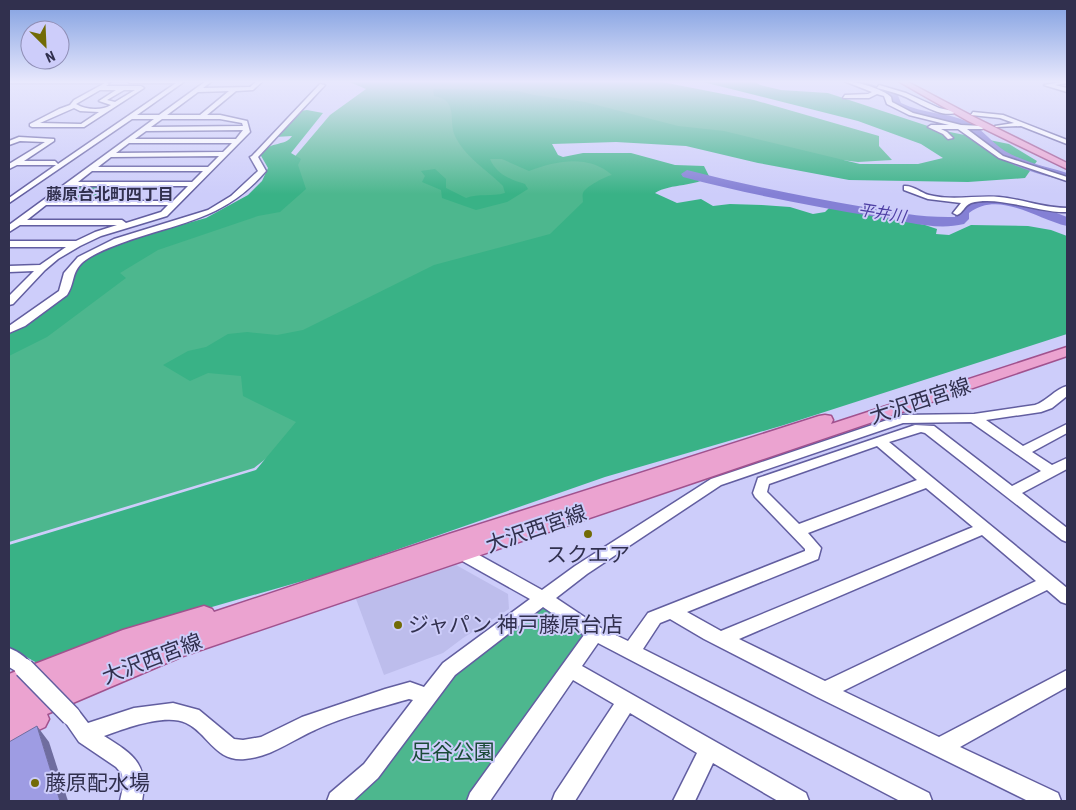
<svg xmlns="http://www.w3.org/2000/svg" width="1076" height="810" viewBox="0 0 1076 810" font-family="'Roboto Condensed','Noto Sans JP',sans-serif">
<style>
.built{fill:#bdbdec}
.green{fill:#4db78e}
.forest{fill:#39b286}
.lines{fill:none;stroke-linecap:round;stroke-linejoin:round}
.river{fill:#8480d5;fill-rule:evenodd}
.minor-casing{stroke:#625ea0;stroke-width:3}
.major-casing{stroke:#a1528e;stroke-width:3}
.minor{fill:#fff;fill-rule:evenodd}
.major{fill:#eba3d0;fill-rule:evenodd}
.minor-bridge-casing{stroke:#625ea0;stroke-width:22;stroke-linecap:butt}
.minor-bridge{stroke:#fff;stroke-width:19}
.shaded-wall{fill:#6f6d9f}
.building{fill:#9e9ce3;stroke:#6f6d9f}
.poi-dot{fill:#726b06;stroke:#cdcdfa;stroke-width:2}
.labels{text-anchor:middle;dominant-baseline:central;stroke-width:4;stroke-linejoin:round;paint-order:stroke}
.far-neighbourhood-label{font-size:16px;font-weight:bold;fill:#31304e;stroke:#cdcdfa}
.far-water-label{font-size:16px;font-style:italic;fill:#4f40a5;stroke:#cdcdfa}
.near-street-label{font-size:21px;fill:#31304e;stroke:#cdcdfa}
.near-poi-label{font-size:21px;fill:#31304e;stroke:#cdcdfa;text-anchor:start}
.near-park-label{font-size:21px;fill:#1b4b38;stroke:#cdcdfa}
</style>
<rect width="100%" height="100%" fill="#cdcdfa"/>
<path class="built" d="M456,565l52,29 1,15 -46,29 -20,15 -59,22 -28,-76z"/>
<g class="green">
<path d="M347,81h310l97,19 125,36v10l13,14 -34,2 -242,-29 -78,1 5,26 86,1 15,17 -294,215 -96,75 -245,74v-194l140,-97 93,-32 88,-104 36,-26z"/>
<path d="M74,186h68l-18,14 -68,-1z"/>
<path d="M544,599l51,34 -117,168h-135l5,-3 97,-117z"/>
</g>
<g class="forest">
<path d="M699,81h55l6,4 21,5 47,3 112,37 69,14 28,17 -12,17 -57,4 -119,-2 -91,-17 -72,-17 -70,-4 -64,2 6,11 5,2 20,-4h48l44,12 29,1 5,10c-12,11 -38,7 -54,17l22,10 24,-4 12,7 17,-2 32,1 28,2 23,7 12,-2 6,-6 94,19 12,4 -1,5 13,1 22,-10 57,1 23,4 16,6v98l-283,91 -179,52 -278,97 -129,37 -161,52 -28,-16v-102l247,-75 40,-48 -53,-26 -2,-20 -33,-3 -18,8 -27,-16 25,-14 18,-4 22,-13 19,-2 30,3 26,-5 131,-65 116,-31 33,-32c0,-3 -1,-6 0,-9 2,-6 23,-17 29,-18 -24,-21 -56,-14 -83,-4l-27,-12h-12c6,15 21,21 35,25l3,5 -21,13 -31,8 -34,-12 -1,-8 -19,-8 3,-6 -4,-5 14,-2 11,10v9l20,10c13,-5 26,-1 39,-5l-2,-7c-17,-17 -38,-29 -48,-50 -7,-16 4,-36 -21,-40l-1,-7 85,2 16,4 51,7 93,24 46,5 136,33h58l25,-6 -22,-14 -63,-23z"/>
<path d="M307,110l16,3 -32,40 10,6 -3,6 8,24 -26,23 -22,4 -100,34 -38,23 6,5 -79,59 -38,19v-22l16,-8 46,-36v-15l8,-10 25,-16 15,-7 87,-24 42,-23 14,-14 6,-13 -8,-14c12,-14 25,-7 32,-18l-17,1c3,-1 24,-22 25,-26z"/>
</g>
<g class="lines">
<g class="river">
<path d="M850,81h12l35,12 4,10c22,11 46,9 67,19 15,7 24,21 37,29 19,11 42,16 62,22v8c-23,-5 -52,-13 -72,-26 -12,-9 -21,-23 -35,-29 -21,-10 -45,-9 -66,-19l-4,-10z"/>
<path d="M687,170c59,15 117,27 177,37 30,5 60,11 91,10 0,-7 3,-8 8,-12 26,-20 77,1 104,12v9c-31,-7 -68,-36 -98,-13v6l-5,5c-28,7 -59,-3 -87,-7 -65,-11 -130,-23 -194,-40l-2,-3z"/>
</g>
<g class="minor-casing">
<g id="minor">
<path d="M9,81h104l-6,2 2,1 -3,2h35l3,2 -60,39h-52l-2,-1v-2l29,-15 11,-4 4,-5 31,-17h-96zM100,90h16l-17,11 12,4c-9,6 -25,5 -35,-1zM124,90h11l-20,12 -8,-2zM74,108l6,3 19,1 -18,12 -41,-1z"/>
<path d="M127,81h58l-48,34h22l47,-34h6l-9,7 47,-1 7,-6h6l-10,9 -17,1 -29,24h13l27,6 3,11 -83,84 -66,20 -21,10 -22,13 -13,11 -32,34 -4,1v-9l25,-25 -25,1v-6l31,-1 26,-18h-57v-6h67l19,-9 22,-7h-97l-11,7v-7l145,-106h-22l-123,84v-5l47,-33h-39l-8,4v-5l36,-22 -25,-1 -11,4v-4l10,-4 35,2v2l-30,20h31l3,3 118,-81h-46zM229,91l-29,24h-33l31,-23zM162,119h58l22,4 1,3 -92,1zM243,130l-7,9h-101l11,-8zM129,143h103l-9,9 -107,1zM219,156l-11,11h-110l13,-10zM92,171h111l-11,11h-114zM72,186h116l-15,15h-121zM46,205h122l-7,7 -35,11 -4,-3h-95z"/>
<path d="M844,81c12,0 39,8 47,16l1,5 21,11 48,12 23,1v2l-2,1h-15l36,27 64,21v4l-68,-23 -41,-29h-17l6,3 6,6 -5,1 -5,-5 -15,-7 3,-2h18l-40,-10 -22,-11 -3,-8 -7,-2 -8,4h-26l2,-3 23,-1 4,-2z"/>
<path d="M1067,81v2l-12,2 12,3v4l-23,-7z"/>
<path d="M320,84l5,1 -67,72 8,14c-39,45 -77,50 -130,67 -15,5 -41,14 -53,24 -12,11 -8,21 -16,33l-42,31 -16,7v-7l50,-35 5,-18 14,-16 36,-18 94,-29 23,-14 27,-25 -8,-14 2,-1z"/>
<path d="M879,85l27,8 33,15 18,4c-15,8 -42,-12 -56,-17 -8,-3 -16,-5 -24,-7z"/>
<path d="M973,112l30,3 64,25v4l-46,-18 -25,1 -1,-1 19,-3 -14,-5 -29,-3z"/>
<path d="M904,186c9,-1 17,7 25,9 23,6 48,0 70,2 23,2 44,11 68,11v4c-29,1 -69,-17 -96,-9 -7,3 -8,10 -14,12l-4,-2 8,-10 -33,-4 -24,-9z"/>
<path d="M1067,386v10l-15,12 -11,4 -55,8 37,26 44,-22v9l-35,19 20,13 15,-7v11l-45,24 45,35v14l-5,-2 -137,-107 -4,-1 -32,10 178,146v16l-6,-2 -14,-12 -204,101 96,46 128,-67v17l-107,60 98,46 3,8h-33l-211,-104 -113,-58 -34,-20 -10,4 -17,26 286,144 3,8h-32l-302,-158 -16,23 224,127 3,8h-31l-65,-38 -18,38h-22l24,-48 -67,-40 -55,88h-23l3,-8 59,-89 -41,-24 -83,121h-23l3,-8 114,-158 -41,-28 -88,68 -77,103 -25,23h-26l3,-8 34,-29 49,-64 -4,-1c-31,9 -64,17 -94,31 -23,10 -44,27 -70,29 -30,3 -37,-26 -59,-36 -21,-10 -62,6 -82,13 29,18 45,28 38,65h-22l3,-14 -1,-13 -6,-7 -37,-25 -18,-26 3,-6 7,-3 7,3 10,13 46,-15 39,-5 26,7 35,29 9,1 18,-3 41,-20 83,-28 25,-7 14,5 19,-24 87,-64 -73,-41 -4,-10 2,-4 6,-2 6,2 3,6 72,40 33,-24 136,-87 191,-64 72,-1 61,-9c12,-4 20,-16 32,-19zM971,422l70,49 -29,15 -78,-60 -19,-1 -157,53 -5,15 2,4 50,52v2l-157,62 -20,28 -27,-13 -45,-30 31,-24 134,-89 182,-62zM877,446l40,34 -118,44 -32,-32 2,-8zM926,488l47,39 -252,104 -34,-19 131,-53 3,-11 -13,-15zM982,535l54,46 -211,100 -86,-42z"/>
<path d="M9,648c10,4 20,11 24,20l-3,6 -6,2 -15,-9z"/>
</g>
</g>
<g class="major-casing">
<g id="major">
<path d="M898,81h8l68,36 93,46v6l-99,-48z"/>
<path d="M1067,347v9l-884,300 -136,58 2,5 -4,8 -36,17v-70l114,-44 81,-24 8,3 2,3 235,-78 370,-118 6,-1 6,1 2,4 -2,4z"/>
</g>
</g>
<use href="#minor" class="minor"/>
<use href="#major" class="major"/>
<g class="minor-bridge-casing">
<path id="minor-bridge" d="M24,668l47,48"/>
</g>
<use href="#minor-bridge" class="minor-bridge"/>
</g>
<path class="shaded-wall" d="M37,726l12,16 19,59h-8z"/>
<path class="building" d="M37,726l23,75h-51v-59z"/>
<linearGradient id="sky" x2="0" y2="1"><stop stop-color="#809fe0"/><stop offset="0.42" stop-color="#e8e8fd"/><stop offset="1" stop-color="#e8e8fd" stop-opacity="0"/></linearGradient>
<rect width="1076" height="194" fill="url(#sky)"/>
<g class="poi-dot">
<circle cx="588" cy="534" r="5"/>
<circle cx="398" cy="625" r="5"/>
<circle cx="35" cy="783" r="5"/>
</g>
<g class="labels">
<g class="far-neighbourhood-label">
<text x="110" y="194">藤原台北町四丁目</text>
</g>
<g class="far-water-label">
<text transform="translate(882 213) rotate(9)">平井川</text>
</g>
<g class="near-street-label">
<text transform="translate(920 401) rotate(-18)">大沢西宮線</text>
<text transform="translate(536 529) rotate(-19)">大沢西宮線</text>
<text transform="translate(152 659) rotate(-21)">大沢西宮線</text>
</g>
<g class="near-poi-label">
<text x="588" y="555" text-anchor="middle">スクエア</text>
<text x="408" y="625">ジャパン 神戸藤原台店</text>
<text x="45" y="783">藤原配水場</text>
</g>
<g class="near-park-label">
<text x="453" y="752">足谷公園</text>
</g>
</g>
<rect width="1076" height="810" fill="none" stroke="#31304e" stroke-width="20"/>
<g transform="translate(45 45) rotate(156)"><circle r="24" fill="#cdcdfa" stroke="#8f8eb5"/>
<path d="M0-4L9 19L0 12L-9 19Z" fill="#726b06"/>
<text y="-8" font-size="14" font-weight="bold" text-anchor="middle" fill="#31304e">N</text>
</g>
</svg>
